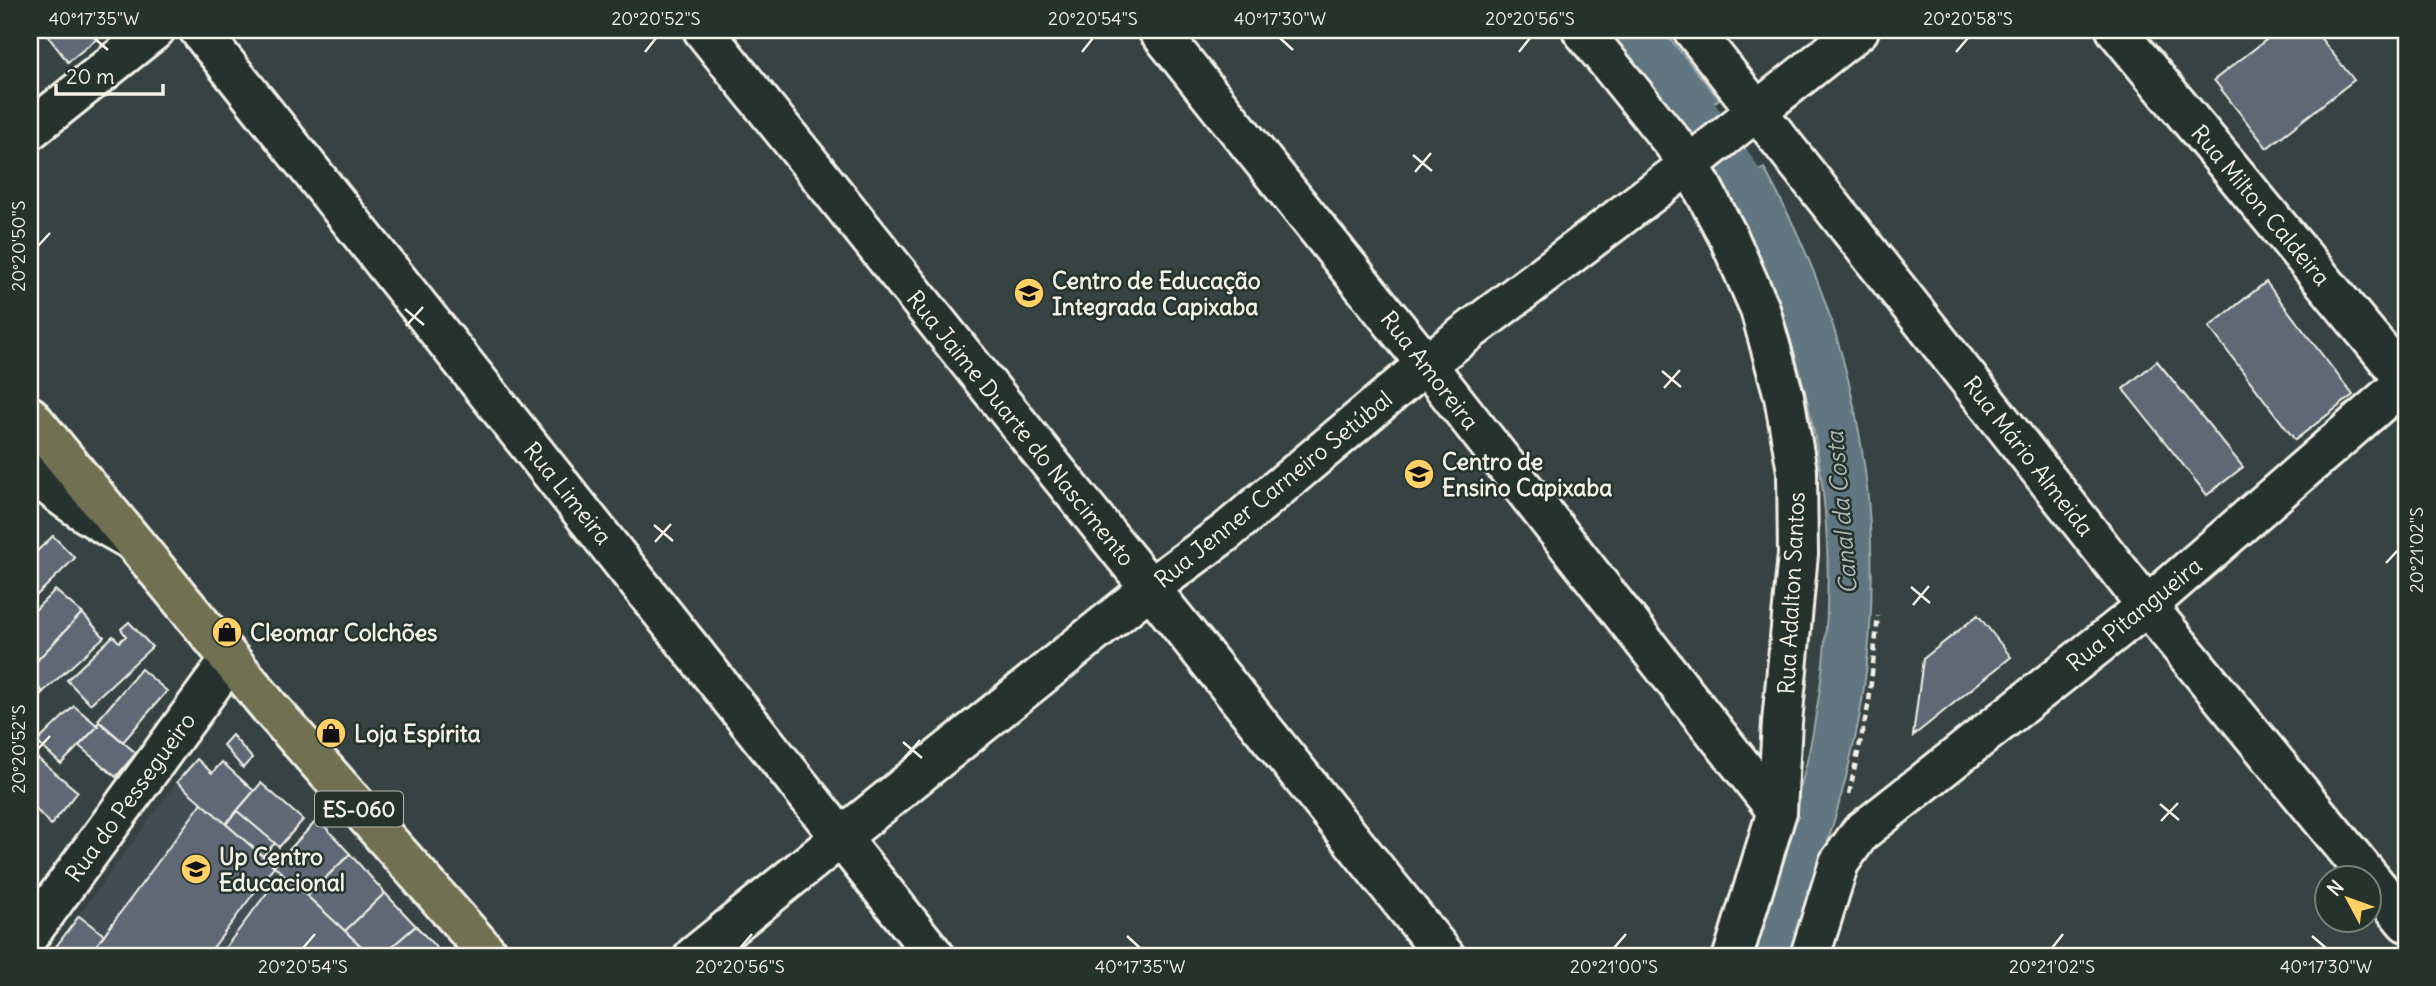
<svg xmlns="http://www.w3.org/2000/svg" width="2436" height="986" viewBox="0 0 2436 986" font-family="Delius,sans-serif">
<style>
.built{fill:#434e52}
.water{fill:#607680;stroke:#9ba7aa;stroke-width:2}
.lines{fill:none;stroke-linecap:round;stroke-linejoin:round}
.canal{stroke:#607680;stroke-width:37}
.building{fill:#606876;stroke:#f4f1e8;stroke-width:2}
.minor-casing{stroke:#f4f1e8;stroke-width:44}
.major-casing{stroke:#f4f1e8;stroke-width:44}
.path{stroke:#f4f1e8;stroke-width:4.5;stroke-dasharray:7 5;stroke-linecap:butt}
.minor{stroke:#26332d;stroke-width:38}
.major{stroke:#706f52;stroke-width:38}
.ticks{fill:none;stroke:#f4f1e8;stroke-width:2.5}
.labels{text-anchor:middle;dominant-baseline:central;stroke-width:5;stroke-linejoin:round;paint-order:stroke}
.shield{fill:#26332d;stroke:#b6b8b0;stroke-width:2}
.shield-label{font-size:21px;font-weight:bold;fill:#f4f1e8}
.street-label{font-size:23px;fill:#f4f1e8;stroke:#26332d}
.poi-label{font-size:23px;font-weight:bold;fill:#f4f1e8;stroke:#26332d;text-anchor:start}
.water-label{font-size:24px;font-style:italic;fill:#b1bab9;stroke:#26332d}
.neatline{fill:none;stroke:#f4f1e8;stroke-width:2.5}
.ticks-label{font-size:18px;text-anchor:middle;fill:#f4f1e8}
</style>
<rect width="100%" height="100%" fill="#374343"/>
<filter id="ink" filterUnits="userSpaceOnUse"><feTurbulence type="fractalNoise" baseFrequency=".0143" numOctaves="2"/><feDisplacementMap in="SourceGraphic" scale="14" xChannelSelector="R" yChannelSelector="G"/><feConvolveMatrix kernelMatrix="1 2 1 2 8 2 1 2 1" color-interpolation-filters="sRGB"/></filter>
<g filter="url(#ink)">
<path class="built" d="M177,782l105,91 -63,83h-170z"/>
<g class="water">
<path d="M1602,30h61l56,69 -37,30z"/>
<path d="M1764,168c13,25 27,50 38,76 63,142 84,304 60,457 -14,87 -44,171 -70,255h-43c23,-74 50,-148 64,-224 36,-191 5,-373 -87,-543z"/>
</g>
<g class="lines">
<path class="canal" d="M1633,30c49,61 100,121 134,192"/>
</g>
<g class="building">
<path d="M43,30h65l-40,32z"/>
<path d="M1718,30h31l-10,8 -4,-4 -8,7z"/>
<path d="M2279,30h35l40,50 -87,68 -53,-68z"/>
<path d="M2266,282l87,113 -58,45 -86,-113z"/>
<path d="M2157,361l86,106 -36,28 -84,-106z"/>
<path d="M53,536l22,22 -39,38 -6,-7v-43l6,6z"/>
<path d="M55,590l27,23 -52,55v-53z"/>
<path d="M82,613l22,24 -61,55 -13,-12v-12z"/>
<path d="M1978,615l33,42 -98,79 10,-77z"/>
<path d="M129,622l23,25 -62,57 -23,-24 46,-44 6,6 7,-6 -5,-7z"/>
<path d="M141,669l26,22 -44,51 -25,-22z"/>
<path d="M30,680l13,12 -13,14z"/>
<path d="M74,706l24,20 -37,38 -24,-22z"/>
<path d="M99,722l37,31 -20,24 -37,-31 19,-20 -2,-1z"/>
<path d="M232,735l20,23 -9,10 -20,-23z"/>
<path d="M36,757l42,35 -27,33 -21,-22v-38z"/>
<path d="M197,759l15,14 10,-11 32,29 -28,33 -49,-42z"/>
<path d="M261,783l42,37 -24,27 -42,-36z"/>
<path d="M202,803l72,63 -67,90h-119z"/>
<path d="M237,811l38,32 -12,13 -37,-32z"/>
<path d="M318,819l32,35 -43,42 -33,-30z"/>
<path d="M350,854l35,39 -40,38 -38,-35z"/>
<path d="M282,873l63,58 27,25h-153z"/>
<path d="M385,893l31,33 -35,30h-9l-27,-25z"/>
<path d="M79,916l25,19 -16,21h-30l-6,-4z"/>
<path d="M416,926l28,30h-63z"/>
</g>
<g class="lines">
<g class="minor-casing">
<g id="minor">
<path d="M199,30l736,926"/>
<path d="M703,30l742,926"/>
<path d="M1158,30l268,334 351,447"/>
<path d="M1582,30l108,134 39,74 31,71 24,87 13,75 1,83 -16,168 -5,89 -44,145"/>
<path d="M1693,30l454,576 259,316"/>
<path d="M2116,30l290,351"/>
<path d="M30,130l125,-100"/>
<path d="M30,470c31,28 64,50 101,70"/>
<path d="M30,934l200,-274"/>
<path d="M694,956l456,-368 76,-56 200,-168 264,-200 169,-134"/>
<path d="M1810,956l29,-93 21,-30 287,-227 259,-225"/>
</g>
</g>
<g class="major-casing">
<path id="major" d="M30,416l241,293 219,247"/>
</g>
<path class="path" d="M1849,794l20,-92 9,-86"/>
<use href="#minor" class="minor"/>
<use href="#major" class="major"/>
</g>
</g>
<path class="ticks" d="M94,38l14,12M1280,38l13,12M645,52l11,-14M1082,52l11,-14M1519,52l11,-14M1956,52l12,-14M1413,155l19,16M1415,172l16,-19M38,246l12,-13M405,309l19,16M406,326l17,-19M1662,371l19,16M1664,388l16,-18M654,525l19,16M655,542l16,-18M2386,563l12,-13M1911,587l19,16M1913,605l16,-19M903,742l19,16M38,749l12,-13M904,759l16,-19M2160,804l19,16M2161,821l17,-18M1127,936l13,12M2312,936l14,12M303,948l12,-14M740,948l12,-14M1614,948l12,-14M2052,948l11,-14"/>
<defs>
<g id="school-disc" transform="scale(1.575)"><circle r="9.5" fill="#ffd166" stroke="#26332d"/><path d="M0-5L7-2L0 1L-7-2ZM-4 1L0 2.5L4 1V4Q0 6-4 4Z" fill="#111"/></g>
<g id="shop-disc" transform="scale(1.575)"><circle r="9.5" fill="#ffd166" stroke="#26332d"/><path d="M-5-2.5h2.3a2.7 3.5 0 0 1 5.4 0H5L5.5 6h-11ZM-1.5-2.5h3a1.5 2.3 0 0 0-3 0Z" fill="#111"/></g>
</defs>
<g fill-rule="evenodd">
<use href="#school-disc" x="1029" y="293"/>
<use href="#school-disc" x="1419" y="474"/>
<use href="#shop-disc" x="227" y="632"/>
<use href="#shop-disc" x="331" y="733"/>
<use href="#school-disc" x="196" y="869"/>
</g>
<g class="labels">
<rect class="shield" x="315" y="791.5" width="88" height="35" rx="5"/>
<g class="shield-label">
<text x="359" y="809">ES-060</text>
</g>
<g class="street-label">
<text transform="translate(2261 205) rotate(50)">Rua Milton Caldeira</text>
<text transform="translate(1430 370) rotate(52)">Rua Amoreira</text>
<text transform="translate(1021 428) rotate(51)">Rua Jaime Duarte do Nascimento</text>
<text transform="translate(2029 456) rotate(52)">Rua Mário Almeida</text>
<text transform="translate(1273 489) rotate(-39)">Rua Jenner Carneiro Setúbal</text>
<text transform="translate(568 493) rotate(51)">Rua Limeira</text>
<text transform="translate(1791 593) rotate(-87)">Rua Adalton Santos</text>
<text transform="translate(2134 614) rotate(-39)">Rua Pitangueira</text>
<text transform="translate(130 797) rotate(-54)">Rua do Pessegueiro</text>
</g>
<g class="poi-label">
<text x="1052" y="280">Centro de Educação<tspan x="1052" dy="26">Integrada Capixaba</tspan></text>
<text x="1442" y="461">Centro de<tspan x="1442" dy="26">Ensino Capixaba</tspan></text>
<text x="250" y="632">Cleomar Colchões</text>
<text x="354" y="733">Loja Espírita</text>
<text x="219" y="856">Up Centro<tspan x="219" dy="26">Educacional</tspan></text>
</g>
<g class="water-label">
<text transform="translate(1841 513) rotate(-95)">Canal da Costa</text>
</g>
</g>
<rect width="2436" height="986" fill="none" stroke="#26332d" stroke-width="77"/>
<g transform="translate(2348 899) rotate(311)"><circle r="33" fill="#26332d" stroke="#787f78" stroke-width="2"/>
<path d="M0-5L12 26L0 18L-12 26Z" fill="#ffd166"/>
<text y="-10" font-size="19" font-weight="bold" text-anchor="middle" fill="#f4f1e8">N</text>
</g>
<path d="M56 84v10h107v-10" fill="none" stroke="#f4f1e8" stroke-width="3.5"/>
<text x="66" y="84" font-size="21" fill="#f4f1e8" stroke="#26332d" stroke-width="5" paint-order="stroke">20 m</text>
<rect x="38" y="38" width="2360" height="910" class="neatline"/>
<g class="ticks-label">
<text x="94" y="25">40°17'35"W</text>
<text x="656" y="25">20°20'52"S</text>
<text x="1093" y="25">20°20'54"S</text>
<text x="1280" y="25">40°17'30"W</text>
<text x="1530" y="25">20°20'56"S</text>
<text x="1968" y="25">20°20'58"S</text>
<text transform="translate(19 246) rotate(-90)" y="6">20°20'50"S</text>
<text transform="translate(2417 550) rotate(-90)" y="6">20°21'02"S</text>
<text transform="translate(19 749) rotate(-90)" y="6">20°20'52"S</text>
<text x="303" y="973">20°20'54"S</text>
<text x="740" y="973">20°20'56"S</text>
<text x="1140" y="973">40°17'35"W</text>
<text x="1614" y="973">20°21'00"S</text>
<text x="2052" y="973">20°21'02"S</text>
<text x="2326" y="973">40°17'30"W</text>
</g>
</svg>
